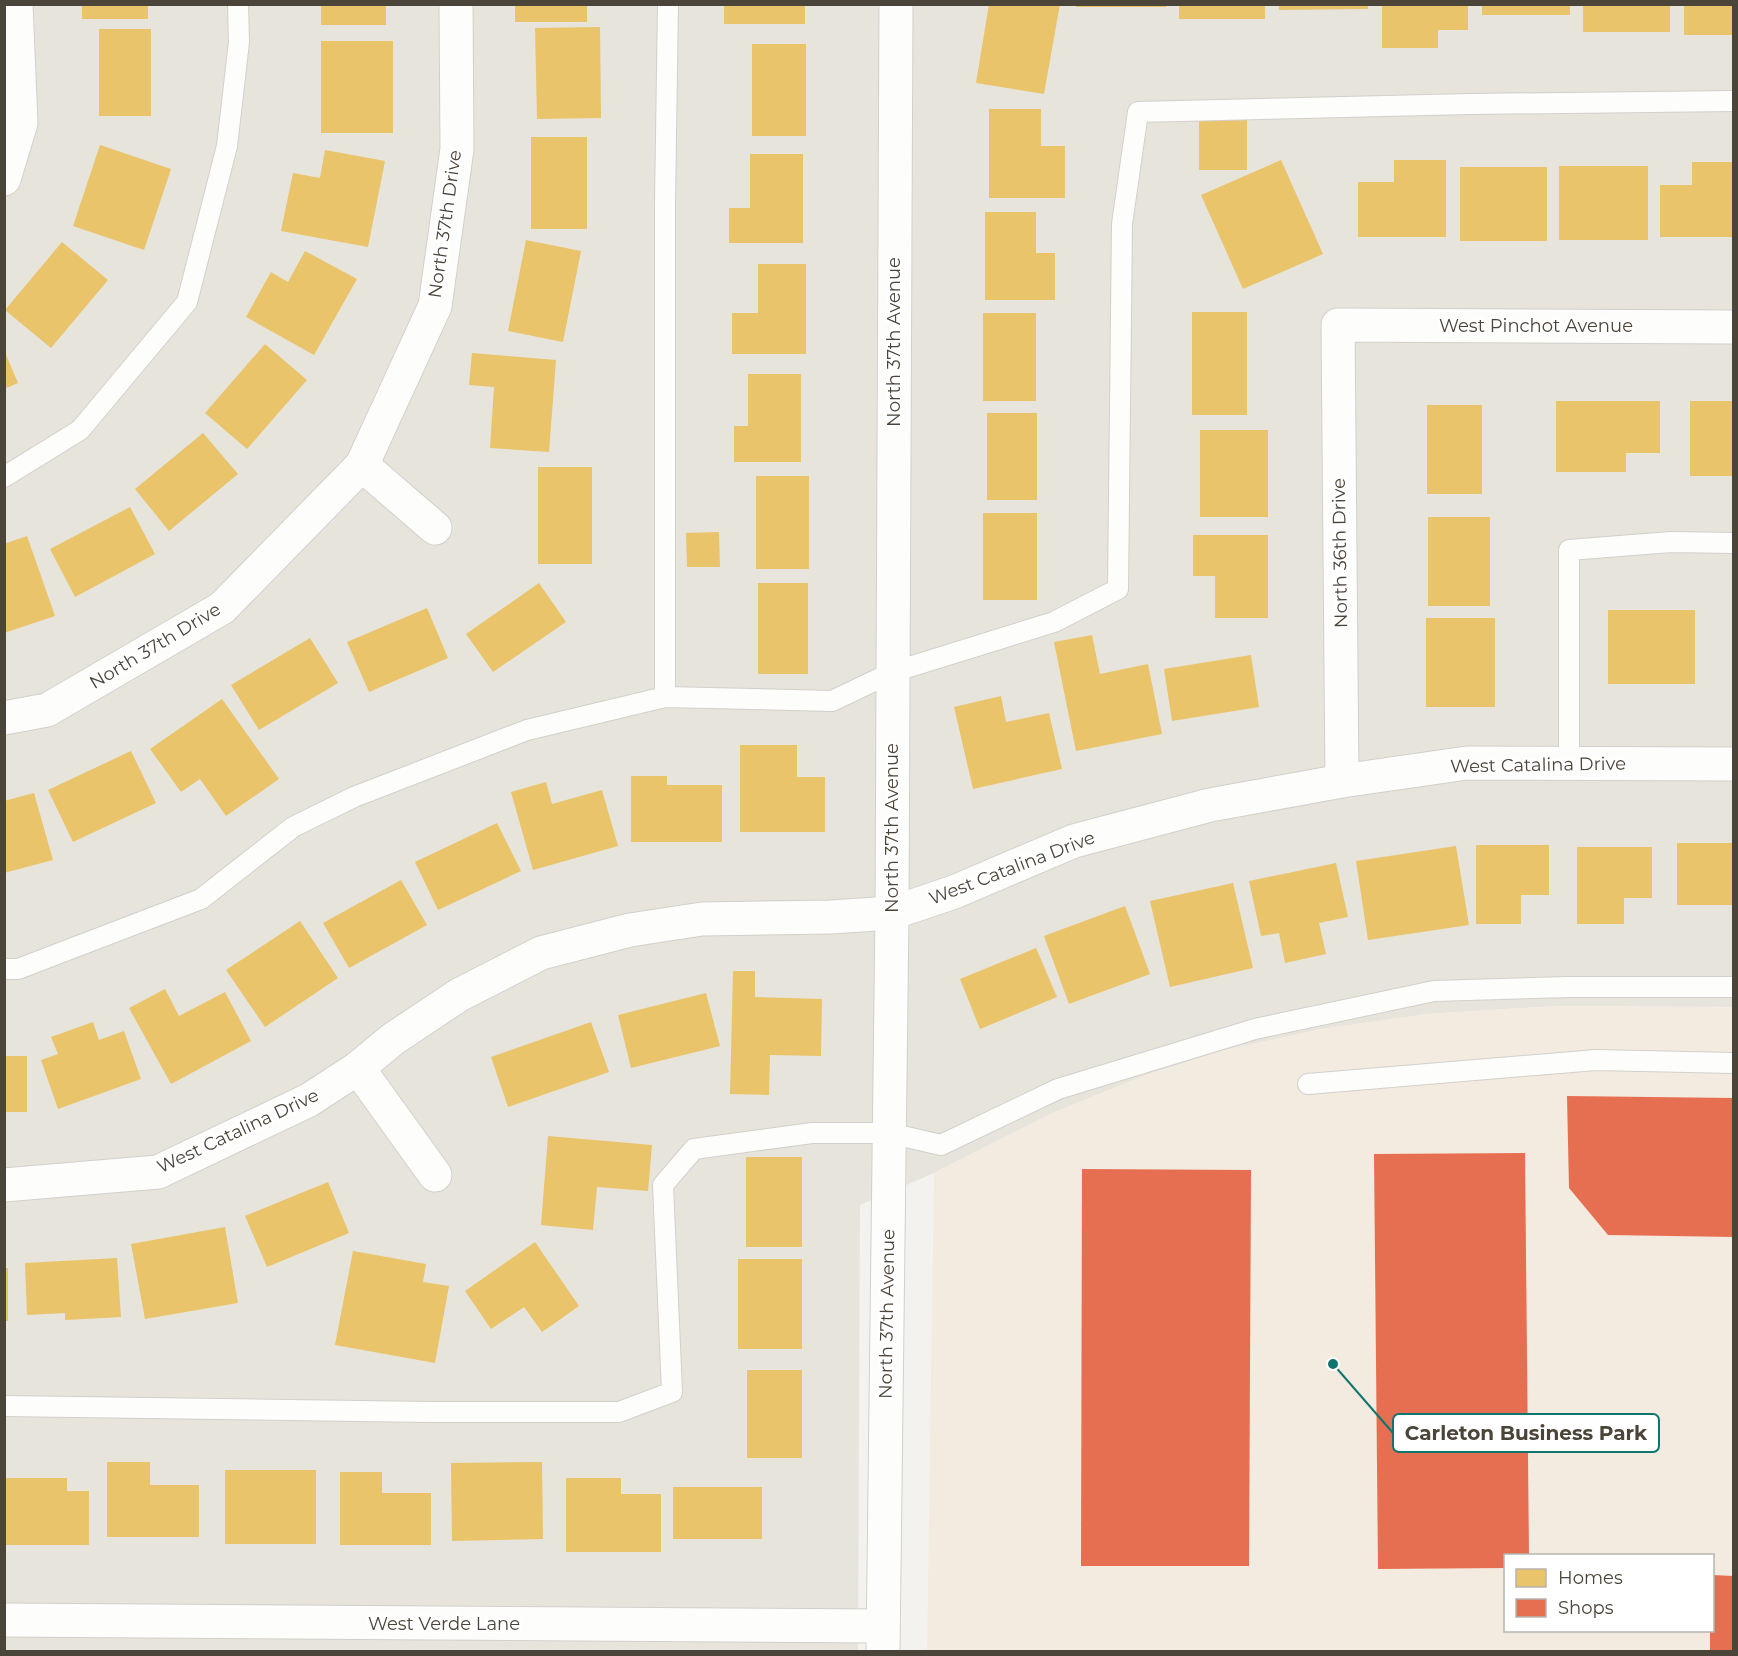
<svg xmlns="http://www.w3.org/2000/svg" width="1738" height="1656" viewBox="0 0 1738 1656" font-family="Montserrat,sans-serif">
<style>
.residential{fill:#e7e4dc}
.commercial{fill:#f3ebdf;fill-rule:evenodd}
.homes{fill:#e9c46a}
.shops{fill:#e76f51}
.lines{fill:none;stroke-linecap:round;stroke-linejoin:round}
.lane-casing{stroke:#d2d0cb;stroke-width:22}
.street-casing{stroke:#d2d0cb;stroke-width:35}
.lane{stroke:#fdfdfc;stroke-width:20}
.street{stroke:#fdfdfc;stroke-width:33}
.labels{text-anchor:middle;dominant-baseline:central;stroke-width:6;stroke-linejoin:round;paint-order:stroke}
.street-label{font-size:18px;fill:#4b4439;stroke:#fff}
.leader{fill:none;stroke:#0f766e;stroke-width:2}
.callout-dot{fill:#0f766e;stroke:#fff;stroke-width:2}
.callout{fill:#fff;stroke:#0f766e;stroke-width:2}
.callout-label{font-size:20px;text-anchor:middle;font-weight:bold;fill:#4b4439}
</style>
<rect width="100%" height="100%" fill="#f4f2ee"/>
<path class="residential" d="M5,5h1728v1002l-177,-1 -129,8 -105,15 -97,21 -82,26 -93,38 -116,59 -74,32 -2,446 -853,1z"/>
<path class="commercial" d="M1556,1006l177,1v644l-806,1 7,-479 116,-59 93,-38 82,-26 97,-21 105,-15zM1506,1556h206v74h-206z"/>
<g class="homes">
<rect x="82" y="4" width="66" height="15"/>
<rect x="321" y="4" width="65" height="21"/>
<rect x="515" y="4" width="72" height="18"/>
<rect x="724" y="4" width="81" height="20"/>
<path d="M989,4h71l-16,90 -68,-11z"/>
<rect x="1076" y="4" width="90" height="3"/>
<rect x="1179" y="4" width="86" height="15"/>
<path d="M1279,4h89v5l-89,1z"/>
<path d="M1382,4h86v26h-30v18h-56z"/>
<rect x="1482" y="4" width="88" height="11"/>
<rect x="1583" y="4" width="87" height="28"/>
<rect x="1684" y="4" width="50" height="31"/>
<path d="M600,27l1,91 -64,1 -2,-91z"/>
<rect x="99" y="29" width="52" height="87"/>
<rect x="321" y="41" width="72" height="92"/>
<rect x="752" y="44" width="54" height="92"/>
<path d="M989,109h52v37h24v52h-76z"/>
<rect x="1199" y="119" width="48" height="51"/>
<rect x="531" y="137" width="56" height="92"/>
<path d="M100,145l71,24 -27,81 -71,-24z"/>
<path d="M325,150l60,11 -17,86 -87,-16 12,-58 27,5z"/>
<path d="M750,154h53v89h-74v-35h21z"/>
<path d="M1281,160l42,94 -80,35 -42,-94z"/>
<path d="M1394,160h52v77h-88v-55h36z"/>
<path d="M1692,162h42v75h-74v-52h32z"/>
<rect x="1559" y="166" width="89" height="74"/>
<rect x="1460" y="167" width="87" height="74"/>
<path d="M985,212h51v41h19v47h-70z"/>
<path d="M526,240l55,11 -18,91 -55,-11z"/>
<path d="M62,242l46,38 -57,68 -46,-38z"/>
<path d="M305,251l52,28 -43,76 -68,-38 25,-45 17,10z"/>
<path d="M758,264h48v90h-74v-41h26z"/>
<rect x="1192" y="312" width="55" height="103"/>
<rect x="983" y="313" width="53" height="88"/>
<path d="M265,344l42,36 -60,69 -42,-36z"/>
<path d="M4,350l14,33 -14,6z"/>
<path d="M472,353l84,7 -7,92 -59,-4 4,-61 -25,-2z"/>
<path d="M748,374h53v88h-67v-36h14z"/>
<path d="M1556,401h104v52h-34v19h-70z"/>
<rect x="1690" y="401" width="44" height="75"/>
<rect x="1427" y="405" width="55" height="89"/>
<rect x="987" y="413" width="50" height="87"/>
<rect x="1200" y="430" width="68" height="87"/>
<path d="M203,433l35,41 -69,57 -34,-42z"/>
<rect x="538" y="467" width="54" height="97"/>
<rect x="756" y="476" width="53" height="93"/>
<path d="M130,507l25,47 -80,43 -25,-48z"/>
<rect x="983" y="513" width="54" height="87"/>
<rect x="1428" y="517" width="62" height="89"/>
<path d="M719,532l1,35h-33l-1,-34z"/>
<path d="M1193,535h75v83h-53v-42h-22z"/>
<path d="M27,536l28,80 -51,17v-89z"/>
<path d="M539,583l27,39 -73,50 -27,-38z"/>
<rect x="758" y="583" width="50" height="91"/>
<path d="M427,608l21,50 -79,34 -22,-50z"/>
<rect x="1608" y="610" width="87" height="74"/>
<rect x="1426" y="618" width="69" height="89"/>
<path d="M1092,635l8,39 48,-10 14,70 -86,17 -22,-109z"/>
<path d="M310,638l28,45 -79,47 -28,-45z"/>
<path d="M1251,655l8,52 -87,14 -8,-52z"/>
<path d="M1001,696l5,26 43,-9 13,56 -89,20 -19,-82z"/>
<path d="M222,699l57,80 -53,37 -26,-37 -19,13 -31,-43z"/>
<path d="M740,745h57v32h28v55h-85z"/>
<path d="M131,751l25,52 -83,39 -25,-52z"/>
<path d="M631,776h36v9h55v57h-91z"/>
<path d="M546,782l6,22 50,-14 16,56 -85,24 -22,-78z"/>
<path d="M34,793l19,67 -49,13v-72z"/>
<path d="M497,823l24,48 -83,39 -23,-48z"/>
<rect x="1677" y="843" width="57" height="62"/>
<path d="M1476,845h73v50h-28v29h-45z"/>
<path d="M1456,846l13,79 -101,15 -12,-79z"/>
<path d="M1577,847h75v51h-28v26h-47z"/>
<path d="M1336,863l12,54 -29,6 7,31 -41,9 -6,-30 -18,3 -12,-55z"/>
<path d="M401,880l26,45 -78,43 -26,-45z"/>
<path d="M1233,883l20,85 -83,19 -20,-86z"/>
<path d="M1125,906l25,68 -81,30 -25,-68z"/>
<path d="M300,921l38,57 -73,49 -39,-57z"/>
<path d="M1036,948l21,49 -77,32 -20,-50z"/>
<path d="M733,971h22v26l67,2 -1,57 -51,-1 -1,40 -39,-1z"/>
<path d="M165,989l14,27 46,-24 26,49 -80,43 -42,-76z"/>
<path d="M706,993l14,53 -89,22 -13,-53z"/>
<path d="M93,1022l6,18 25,-9 17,48 -83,30 -17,-49 17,-6 -7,-17z"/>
<path d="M591,1022l18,50 -101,35 -17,-50z"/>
<rect x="4" y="1056" width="23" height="56"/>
<path d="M548,1136l104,9 -4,46 -51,-4 -4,43 -52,-5z"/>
<rect x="746" y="1157" width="56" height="90"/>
<path d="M328,1182l21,51 -82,34 -22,-51z"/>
<path d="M225,1227l13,76 -93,16 -14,-75z"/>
<path d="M535,1242l44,64 -37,26 -18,-25 -33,22 -26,-38z"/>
<path d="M353,1251l73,13 -3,18 26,4 -14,77 -100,-18z"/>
<path d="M117,1258l4,59 -56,3v-7l-38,2 -2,-52z"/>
<rect x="738" y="1259" width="64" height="90"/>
<rect x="4" y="1268" width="4" height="53"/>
<rect x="747" y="1370" width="55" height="88"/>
<path d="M107,1462h43v23h49v52h-92z"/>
<path d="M542,1462l1,77 -91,2 -1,-78z"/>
<rect x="225" y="1470" width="91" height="74"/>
<path d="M340,1472h42v21h49v52h-91z"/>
<path d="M4,1478h63v13h22v54h-85z"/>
<path d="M566,1478h55v16h40v58h-95z"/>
<rect x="673" y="1487" width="89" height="52"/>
</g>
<g class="shops">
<path d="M1567,1096l167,2v139l-126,-2 -39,-47z"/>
<path d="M1525,1153l4,403h-23v12l-128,1 -4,-415z"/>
<path d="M1082,1169l169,1 -2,396h-168z"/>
<path d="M1712,1575l22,1v76h-24v-22h2z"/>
</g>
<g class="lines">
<g class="lane-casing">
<g id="lane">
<path d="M4,477l76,-47 107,-128 40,-156 12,-104 -1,-38"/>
<path d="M665,697v-495l3,-198"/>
<path d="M1569,764v-214l102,-8 63,1"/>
<path d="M4,969h14l183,-70 92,-72 61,-30 173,-67 138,-33 167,4 61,-29 161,-50 64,-33 4,-365 16,-112 332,-8 264,-3"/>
<path d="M1308,1084l288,-24 138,3"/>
<path d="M4,1406l426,6h189l53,-20 -9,-207 31,-36 118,-16h77l52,12 117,-56 197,-60 179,-38 135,-4h165"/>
</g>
</g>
<g class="street-casing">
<g id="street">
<path d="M4,179l17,-56 -5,-119"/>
<path d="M362,465l73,63"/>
<path d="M4,718l43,-8 175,-102 140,-143 73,-159 22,-157 -1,-145"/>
<path d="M1342,781l-4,-456 396,2"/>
<path d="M358,1068l77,107"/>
<path d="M4,1185l154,-13 151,-72 49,-32 35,-29 66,-44 82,-42 89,-23 72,-11 129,-2 61,-4 62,-21 120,-51 136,-36 132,-24 125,-18 267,1"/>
<path d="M4,1620l879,6"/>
<path d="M883,1652l9,-739 4,-909"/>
</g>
</g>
<use href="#lane" class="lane"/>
<use href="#street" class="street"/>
</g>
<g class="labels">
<g class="street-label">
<text transform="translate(445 224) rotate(-82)">North 37th Drive</text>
<text x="1536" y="326">West Pinchot Avenue</text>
<text transform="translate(894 342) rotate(-90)">North 37th Avenue</text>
<text transform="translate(1340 553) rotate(-91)">North 36th Drive</text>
<text transform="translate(155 646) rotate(-31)">North 37th Drive</text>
<text transform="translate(1538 765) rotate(-1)">West Catalina Drive</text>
<text transform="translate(892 828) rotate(-90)">North 37th Avenue</text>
<text transform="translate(1012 868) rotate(-21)">West Catalina Drive</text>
<text transform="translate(238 1131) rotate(-25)">West Catalina Drive</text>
<text transform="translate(887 1314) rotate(-89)">North 37th Avenue</text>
<text x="444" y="1624">West Verde Lane</text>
</g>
</g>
<path class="leader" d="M1333 1364L1393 1433"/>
<circle class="callout-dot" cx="1333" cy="1364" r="6"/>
<rect class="callout" x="1393" y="1414" width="266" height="38" rx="6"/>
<g class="callout-label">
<text x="1526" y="1440">Carleton Business Park</text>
</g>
<rect width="1738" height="1656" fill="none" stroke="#4b4439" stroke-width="12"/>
<rect x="1504" y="1554" width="210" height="78" fill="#ffffff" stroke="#b7b4b0" stroke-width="1.5"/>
<rect x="1516" y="1569" width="30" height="18" fill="#e9c46a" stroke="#b7b4b0" stroke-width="1.5"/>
<text x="1558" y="1584" font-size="18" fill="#4b4439">Homes</text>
<rect x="1516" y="1599" width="30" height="18" fill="#e76f51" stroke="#b7b4b0" stroke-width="1.5"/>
<text x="1558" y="1614" font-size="18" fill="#4b4439">Shops</text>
</svg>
